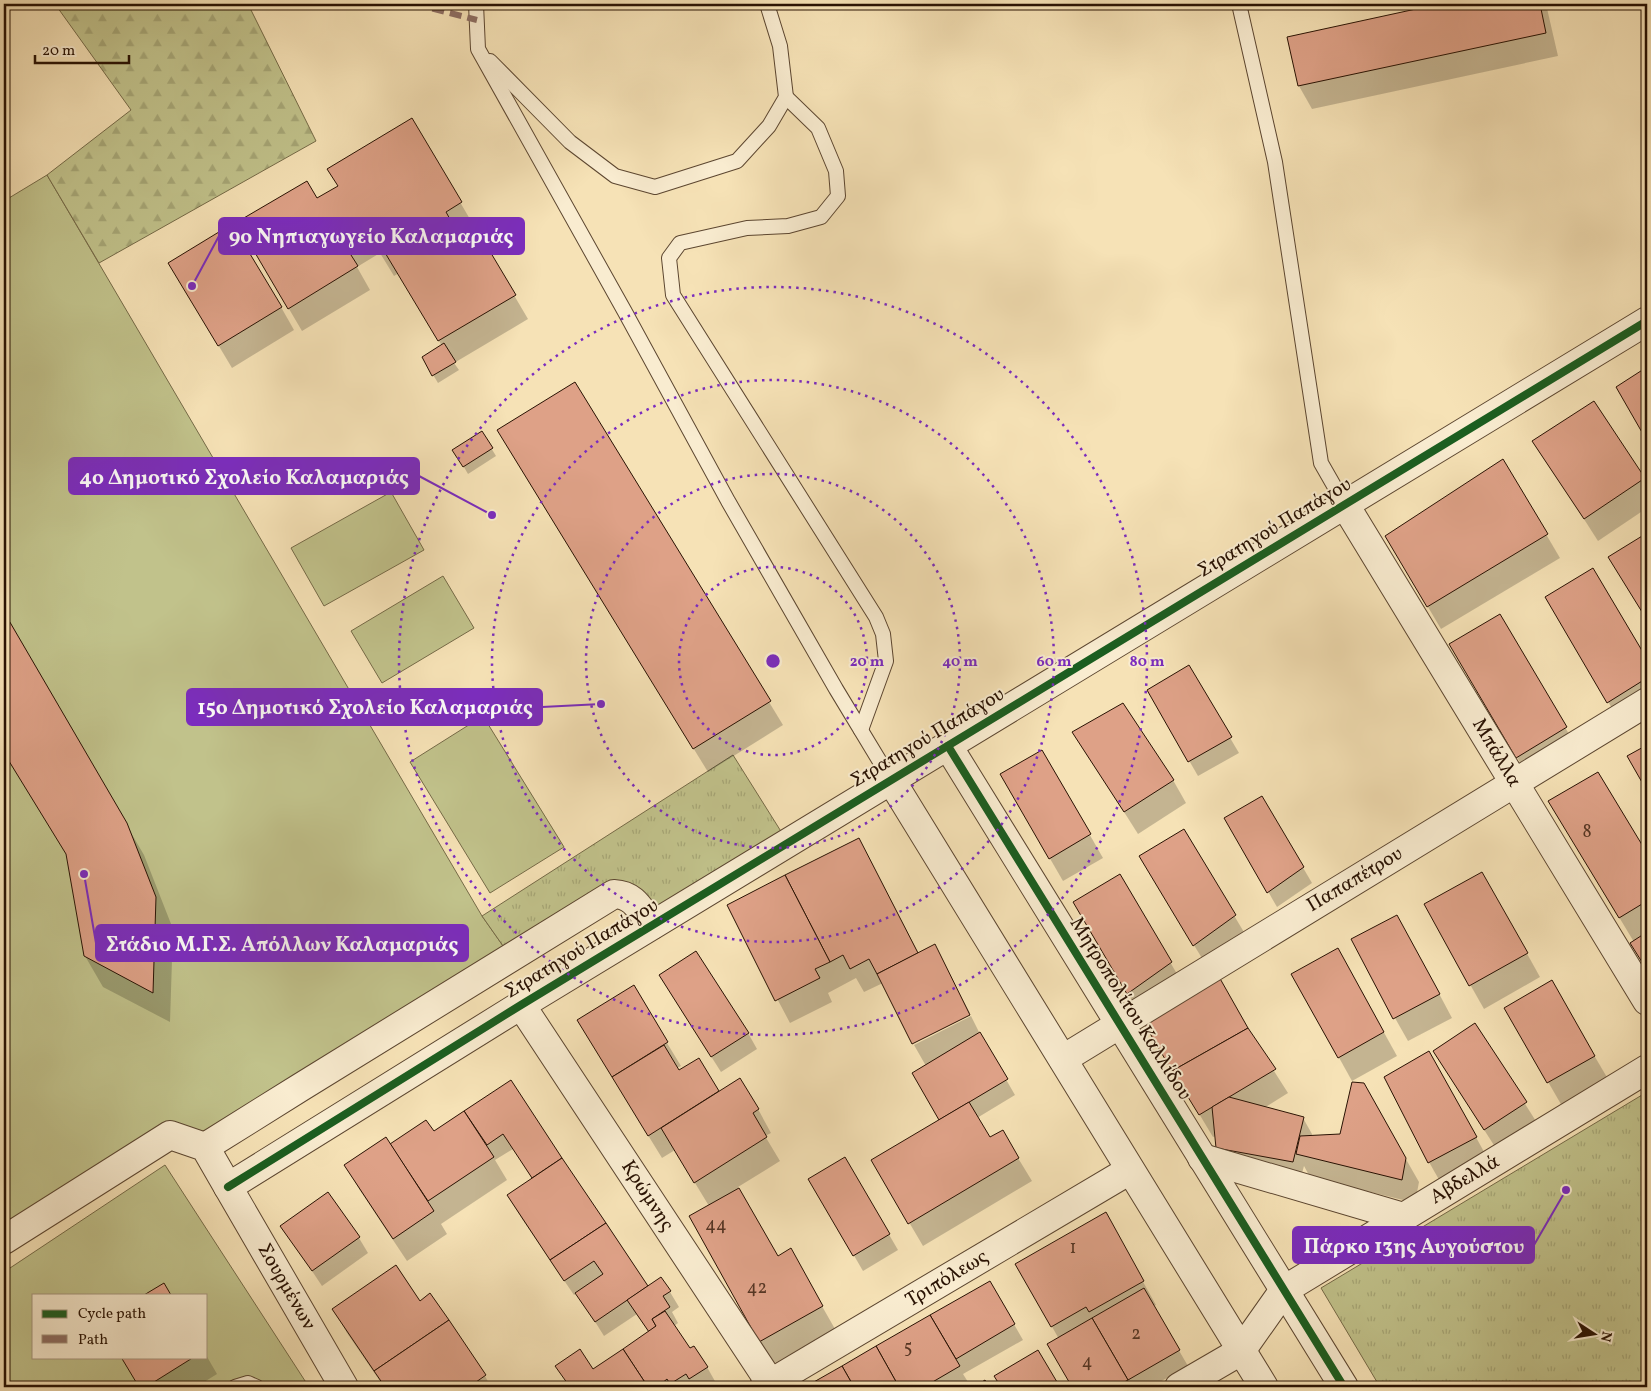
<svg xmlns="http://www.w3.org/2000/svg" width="1651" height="1391" viewBox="0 0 1651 1391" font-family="Vollkorn,serif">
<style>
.grass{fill:#c1c28b;stroke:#756a47;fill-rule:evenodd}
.forest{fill:url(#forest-firs);stroke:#756a47}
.park{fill:url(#park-tufts);stroke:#756a47}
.shadow{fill:#0003}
.building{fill:#dea187;stroke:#291203}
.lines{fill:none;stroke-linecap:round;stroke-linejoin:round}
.service-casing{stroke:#5c4630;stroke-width:16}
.minor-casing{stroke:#5c4630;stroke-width:30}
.tertiary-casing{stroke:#5c4630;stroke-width:30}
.service{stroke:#f9ecd0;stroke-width:14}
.minor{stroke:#f9ecd0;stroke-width:28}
.tertiary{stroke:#f9ecd0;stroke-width:28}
.quiet{stroke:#8d6e63;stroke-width:6;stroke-dasharray:12 6;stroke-linecap:butt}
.cycleway-casing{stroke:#f9ecd0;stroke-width:11}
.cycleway{stroke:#1b5e20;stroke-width:8}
.ring{fill:none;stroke:#7b2cbf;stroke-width:2.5;stroke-dasharray:2.5 5}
.labels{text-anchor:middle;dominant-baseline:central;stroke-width:4;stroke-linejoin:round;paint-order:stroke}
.number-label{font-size:18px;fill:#563624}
.street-label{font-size:20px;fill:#291203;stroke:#f9ecd0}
.centre{fill:#7b2cbf;stroke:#f9ecd0;stroke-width:2.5}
.ring-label{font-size:15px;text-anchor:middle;font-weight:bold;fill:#7b2cbf;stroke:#f9ecd0;stroke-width:4;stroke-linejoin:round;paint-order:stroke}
.leader{fill:none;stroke:#7b2cbf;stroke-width:2}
.callout-dot{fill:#7b2cbf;stroke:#f9ecd0;stroke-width:2}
.callout{fill:#7b2cbf;stroke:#7b2cbf;stroke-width:2}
.callout-label{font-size:21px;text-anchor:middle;font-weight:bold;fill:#fff}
</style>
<defs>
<pattern id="forest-firs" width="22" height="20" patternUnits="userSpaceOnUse" patternTransform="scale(1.25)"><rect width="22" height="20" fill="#c1c28b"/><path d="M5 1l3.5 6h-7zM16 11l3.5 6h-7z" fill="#a6a676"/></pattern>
<pattern id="park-tufts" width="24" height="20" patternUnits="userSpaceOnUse" patternTransform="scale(1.25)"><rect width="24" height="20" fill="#c1c28b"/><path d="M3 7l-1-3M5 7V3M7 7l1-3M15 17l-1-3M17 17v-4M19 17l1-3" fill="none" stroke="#a6a676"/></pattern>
</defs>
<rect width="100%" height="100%" fill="#f6e2b6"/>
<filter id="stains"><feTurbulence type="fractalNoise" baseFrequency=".004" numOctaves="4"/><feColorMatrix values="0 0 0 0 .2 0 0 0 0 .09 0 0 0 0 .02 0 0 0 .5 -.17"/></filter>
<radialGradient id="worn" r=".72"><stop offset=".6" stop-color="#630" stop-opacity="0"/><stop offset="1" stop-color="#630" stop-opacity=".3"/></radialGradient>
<g class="grass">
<path d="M47,175l435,741 26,37 -301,191 -39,-12 -164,103v-1034z"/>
<path d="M391,492l33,58 -100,56 -33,-58z"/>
<path d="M443,576l31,52 -92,55 -31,-52z"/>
<path d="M483,716l81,131 -74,46 -80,-131z"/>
<path d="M165,1165l144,222h-305v-115zM34,1295h172v62h-172z"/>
</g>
<path class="forest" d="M55,4h193l68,137 -217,122 -52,-88 84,-65z"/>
<g class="park">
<path d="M733,755l49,78 -130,90 -18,-27 -126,57 -26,-37z"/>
<path d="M1647,1092v295h-267l-59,-99z"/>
</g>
<g class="shadow">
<path d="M1445,4h101l12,52 -246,53 -13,-23 -11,-48z"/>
<path d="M412,120l62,106 -16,10 2,2 15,-9 53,90 -74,44 5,7 -21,13 -15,-25 19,-12 -43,-73 -5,3 -14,-23 -23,14 13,23 -68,41 -50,-85 65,-46 22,-14z"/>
<path d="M183,286l98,21 13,23 -62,38z"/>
<path d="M1647,368v71l-29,-52z"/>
<path d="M575,384l208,341 -75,47 -196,-318z"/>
<path d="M482,433l14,23 -28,18 -14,-24z"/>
<path d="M1534,441l110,38 3,6v23l-49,33z"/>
<path d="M1503,461l57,97 -119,71 -55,-93z"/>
<path d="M1647,534v85l-37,-61z"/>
<path d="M1593,570l54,92v47l-25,16 -76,-127z"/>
<path d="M4,615l140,240 29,74 -3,93 -67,-35 -18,-31 -17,-100 -64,-104z"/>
<path d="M1499,615l80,136 -48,30 -81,-137z"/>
<path d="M1188,667l51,86 -41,23 -49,-85z"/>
<path d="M1074,733l99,47 13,23 -48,31z"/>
<path d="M1042,751l61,107 -40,23 -62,-107z"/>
<path d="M1598,774l49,82v114l-15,-26 2,-2 -71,-118z"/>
<path d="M1262,798l50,85 -35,24 -51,-88z"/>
<path d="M1184,831l64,108 -40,29 -54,-88z"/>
<path d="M859,839l60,115 15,-8 36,67 -57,30 -30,-60 -19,9 -8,-14 -28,15 4,9 -42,21 -62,-117z"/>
<path d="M1482,873l58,104 -56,32 -59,-104z"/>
<path d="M1120,876l64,110 -43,30 -66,-114z"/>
<path d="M1410,939l42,79 -44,23 -13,-23z"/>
<path d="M1351,973l46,83 -45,25 -59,-106z"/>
<path d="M660,976l88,57 9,16 -36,23z"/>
<path d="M1551,982l57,97 -46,27 -56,-97z"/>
<path d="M633,987l48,79 -4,2 2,4 19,-12 21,33 39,16 13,24 -6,3 15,25 -42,26 40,70 12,-7 45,79 -62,35 -13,-23 -51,-135 -34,-56 -13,8 -70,-114z"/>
<path d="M971,1016l11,22 33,57 -38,23 13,21 28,19 14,23 -109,65 -50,-85 68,-41 -15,-54 -12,-21z"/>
<path d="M1475,1025l64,101 -40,27 -65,-101z"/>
<path d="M1249,1032l39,61 -24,15 39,10 9,16 -1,3 30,-1 22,-52 56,98 -4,21 -105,-26 -6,-11 -3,11 -74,-14 -9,-15 -2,-12 -3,1 -57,-95z"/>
<path d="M1442,1075l47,86 -47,24 -13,-23z"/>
<path d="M510,1082l137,206 14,-10 9,14 9,15 -7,5 6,11 -4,3 15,24 18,17 9,16 -7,4h-140l-12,-21 36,5 56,-39 -12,-18 -33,22 -27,-43 -3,2 -52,-76 -14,-23 25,-17 -20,-30 -18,11 12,20 -66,44 6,10 -40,27 -48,-72 -13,-23 44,-20 44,-13z"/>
<path d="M845,1159l53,91 -35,21 -53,-91z"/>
<path d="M1105,1214l51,91 -3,1 35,60 -37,21h-78l-24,-42 10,-6 -42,-74z"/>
<path d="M282,1226l77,12 9,15 -46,33z"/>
<path d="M990,1282l33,58 -60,34 5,8 -8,5h-152z"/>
<path d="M430,1295l55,81 6,11h-107l-37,-54 -13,-23 85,-8z"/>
<path d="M1037,1351l21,36h-56l-6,-11z"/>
<path d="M206,1355l11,19 -21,13h-56l-19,-30h85z"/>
</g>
<g class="building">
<path d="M1439,4h101l6,29 -248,53 -11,-49z"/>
<path d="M412,118l50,84 -16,10 14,25 16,-9 40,67 -78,46 -54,-90 -5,3 -13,-23 -22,13 14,22 -70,43 -51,-87 70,-41 10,17 21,-12 -11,-17z"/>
<path d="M232,224l50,83 -64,39 -50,-83z"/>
<path d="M444,343l12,19 -24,14 -10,-19z"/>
<path d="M1647,367v74l-31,-54z"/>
<path d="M575,382l196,319 -78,48 -196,-319z"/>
<path d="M1594,401l51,77 -61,41 -52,-78z"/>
<path d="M482,431l11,17 -30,19 -11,-17z"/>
<path d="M1503,459l45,75 -121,73 -42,-71z"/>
<path d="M1647,533v87l-39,-63z"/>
<path d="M1593,568l54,91v19l-40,25 -62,-106z"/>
<path d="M4,612l123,211 29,74 -3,96 -69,-37 -18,-102 -62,-101z"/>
<path d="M1500,614l67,113 -51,31 -67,-114z"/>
<path d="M1189,665l43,72 -44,25 -41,-72z"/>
<path d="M1123,703l51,77 -50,32 -52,-80z"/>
<path d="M1647,745v46l-20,-35z"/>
<path d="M1042,750l49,84 -42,25 -49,-85z"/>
<path d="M1598,772l49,81v48l-28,17 -71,-117z"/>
<path d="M1262,796l42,71 -37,26 -43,-75z"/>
<path d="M1184,829l52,86 -43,31 -54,-90z"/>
<path d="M859,838l59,115 -41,21 -8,-15 -19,10 -7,-14 -13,7 -45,-87z"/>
<path d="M1482,872l46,81 -59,33 -45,-82z"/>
<path d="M1120,874l52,88 -45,32 -54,-92z"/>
<path d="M785,875l45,87 -15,7 5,9 -45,23 -48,-96z"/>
<path d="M1397,915l43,79 -47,25 -42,-80z"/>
<path d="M1647,932v38l-17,-27z"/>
<path d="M935,944l35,71 -58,29 -35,-70z"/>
<path d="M1338,948l46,84 -46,26 -47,-84z"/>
<path d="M696,951l53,82 -38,24 -52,-82z"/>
<path d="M1218,975l30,53 -76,43 -31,-53z"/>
<path d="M1552,980l43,76 -48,27 -43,-75z"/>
<path d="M634,985l34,57 -56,35 -35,-57z"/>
<path d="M1475,1023l52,79 -43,28 -51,-79z"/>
<path d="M1248,1028l28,41 -77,46 -27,-44z"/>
<path d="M980,1032l28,47 -69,41 -27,-47z"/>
<path d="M664,1045l15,25 20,-12 20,33 -71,45 -36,-59z"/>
<path d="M1429,1051l48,86 -49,26 -44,-86z"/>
<path d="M740,1078l19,31 -6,4 14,24 -73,46 -33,-55z"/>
<path d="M511,1080l51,78 -30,20 -29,-44 -16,11 -23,-34z"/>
<path d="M1352,1082l12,1 42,75 -4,22 -106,-26 4,-18 40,-2z"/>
<path d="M1229,1097l75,20 -11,45 -77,-14 -4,-41z"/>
<path d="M969,1102l21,35 13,-7 16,28 -111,66 -37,-64z"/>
<path d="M464,1111l30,46 -66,44 -38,-57 36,-24 8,11z"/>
<path d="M386,1137l48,74 -41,28 -49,-74z"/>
<path d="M845,1157l45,77 -37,22 -45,-77z"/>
<path d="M562,1158l44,65 -56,37 -43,-65z"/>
<path d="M739,1188l39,68 13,-8 32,58 -64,36 -70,-126z"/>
<path d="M328,1192l32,45 -48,34 -32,-45z"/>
<path d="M1106,1212l38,69 -55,31 -3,-5 -35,20 -36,-63z"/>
<path d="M606,1223l42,63 -53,36 -20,-29 28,-19 -9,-13 -30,20 -14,-21z"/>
<path d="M396,1265l24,36 10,-8 19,27 -75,51 -42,-62z"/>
<path d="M661,1277l10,14 -8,5 7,11 -18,12 4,7 -7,6 -22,-32z"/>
<path d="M990,1281l25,43 -59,35 -26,-44z"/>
<path d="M164,1283l7,12h-27z"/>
<path d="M1144,1288l36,62 -52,30 -36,-62z"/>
<path d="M665,1311l25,37 4,-2 14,21 -19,12 -3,-5 -16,10 -3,-5 -6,5 2,3h-15l-25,-38 33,-23 -4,-7z"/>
<path d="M930,1315l30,51 -36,21h-25l-23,-41z"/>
<path d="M1092,1318l36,62 -13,7h-43l-25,-43z"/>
<path d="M449,1320l37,55 -17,12h-84l-11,-16z"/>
<path d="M876,1346l23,41h-45l-12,-21z"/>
<path d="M580,1349l13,20 30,-20 25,38h-78l-15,-21z"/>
<path d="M1038,1350l22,37h-59l-7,-11z"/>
<path d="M121,1357h73l-48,30h-7z"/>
<path d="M842,1366l12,21h-49z"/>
<path d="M985,1380l4,7h-15z"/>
</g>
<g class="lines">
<g class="service-casing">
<g id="service">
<path d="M476,4l2,45 147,263 103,189 108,188 55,91"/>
<path d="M1239,4l36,158 46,301 24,42"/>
<path d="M490,61l80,81 45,34 40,11 82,-26 32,-35 17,-29 -6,-51 -13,-42"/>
<path d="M786,97l32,31 18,43 2,25 -17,21 -33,9 -41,2 -67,15 -11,15 4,37 203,322 7,17 3,27 -25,69"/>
<path d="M235,1387l13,-4 9,4"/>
</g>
</g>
<g class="minor-casing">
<g id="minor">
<path d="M1345,505l302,496"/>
<path d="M521,1005l252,382"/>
<path d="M1063,1059l584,-357"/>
<path d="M1202,1158l201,59"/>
<path d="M228,1187l116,200"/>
<path d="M764,1387l366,-217"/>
<path d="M1179,1387l62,-36 43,-61 363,-221"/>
</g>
</g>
<g class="tertiary-casing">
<g id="tertiary">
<path d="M948,746l396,641"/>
<path d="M891,780l373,607"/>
<path d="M205,1147l96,-60 313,-193c21,1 26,16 38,31"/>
<path d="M4,1240l166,-105 35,12 23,40 293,-182 1126,-684"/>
</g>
</g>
<use href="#service" class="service"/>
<use href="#minor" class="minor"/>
<use href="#tertiary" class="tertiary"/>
<path class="quiet" d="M415,4l62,16"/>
<g class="cycleway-casing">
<g id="cycleway">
<path d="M948,746l396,641"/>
<path d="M228,1187l293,-182 1126,-684"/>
</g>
</g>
<use href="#cycleway" class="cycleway"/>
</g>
<g class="ring">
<circle cx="773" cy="661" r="94"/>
<circle cx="773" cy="661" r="187"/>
<circle cx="773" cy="661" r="281"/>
<circle cx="773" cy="661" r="374"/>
</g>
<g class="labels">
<g class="number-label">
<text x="1587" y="832">8</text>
<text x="716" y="1225">44</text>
<text x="1073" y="1248">1</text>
<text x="757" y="1288">42</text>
<text x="1136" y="1334">2</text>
<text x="908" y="1348">5</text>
<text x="1087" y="1362">4</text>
</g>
<g class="street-label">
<text transform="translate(1275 528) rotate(-31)">Στρατηγού Παπάγου</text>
<text transform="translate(928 738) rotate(-31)">Στρατηγού Παπάγου</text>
<text transform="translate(1496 753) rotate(59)">Μπάλλα</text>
<text transform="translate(1355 880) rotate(-31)">Παπαπέτρου</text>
<text transform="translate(582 949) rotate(-31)">Στρατηγού Παπάγου</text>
<text transform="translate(1130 1009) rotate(58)">Μητροπολίτου Καλλίδου</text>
<text transform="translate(1465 1180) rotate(-31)">Αβδελλά</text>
<text transform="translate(647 1196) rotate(57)">Κρώμνης</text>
<text transform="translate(947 1279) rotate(-31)">Τριπόλεως</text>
<text transform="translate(286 1287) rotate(60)">Σουρμένων</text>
</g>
</g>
<circle cx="773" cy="661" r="8" class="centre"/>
<g class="ring-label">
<text x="867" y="666">20 m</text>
<text x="960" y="666">40 m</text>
<text x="1054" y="666">60 m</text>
<text x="1147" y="666">80 m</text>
</g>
<path class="leader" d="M192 286L219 236M492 515L419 476M601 704L542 707M84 874L96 943M1566 1190L1534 1245"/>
<g class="callout-dot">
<circle cx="192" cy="286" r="5"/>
<circle cx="492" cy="515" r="5"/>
<circle cx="601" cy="704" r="5"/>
<circle cx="84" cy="874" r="5"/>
<circle cx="1566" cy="1190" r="5"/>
</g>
<g class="callout">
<rect x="219" y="218" width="305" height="36" rx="5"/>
<rect x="69" y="458" width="350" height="36" rx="5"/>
<rect x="187" y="689" width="355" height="36" rx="5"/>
<rect x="96" y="925" width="372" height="36" rx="5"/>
<rect x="1293" y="1227" width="241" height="36" rx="5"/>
</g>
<g class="callout-label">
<text x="371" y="243">9ο Νηπιαγωγείο Καλαμαριάς</text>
<text x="244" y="484">4ο Δημοτικό Σχολείο Καλαμαριάς</text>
<text x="365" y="714">15ο Δημοτικό Σχολείο Καλαμαριάς</text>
<text x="282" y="951">Στάδιο Μ.Γ.Σ. Απόλλων Καλαμαριάς</text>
<text x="1414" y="1253">Πάρκο 13ης Αυγούστου</text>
</g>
<rect width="1651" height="1391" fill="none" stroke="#f6e2b6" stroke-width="20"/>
<rect x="5" y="5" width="1641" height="1381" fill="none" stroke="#291203" stroke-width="2.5"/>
<rect x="10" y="10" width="1631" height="1371" fill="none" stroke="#291203"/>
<rect x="32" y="1294" width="175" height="65" fill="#f9ecd0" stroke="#a6957e"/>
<rect x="42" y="1310" width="25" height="8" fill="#1b5e20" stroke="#a6957e"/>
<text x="78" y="1318" font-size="15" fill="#291203">Cycle path</text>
<rect x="42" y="1335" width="25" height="8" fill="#8d6e63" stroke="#a6957e"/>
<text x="78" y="1344" font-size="15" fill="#291203">Path</text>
<g transform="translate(1594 1334) rotate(102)" stroke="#f9ecd0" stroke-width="4" paint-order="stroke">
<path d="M0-4L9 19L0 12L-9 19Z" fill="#291203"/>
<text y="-8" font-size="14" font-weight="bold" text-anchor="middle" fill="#291203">N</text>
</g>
<path d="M35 55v8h94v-8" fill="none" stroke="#291203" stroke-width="2.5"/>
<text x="42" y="55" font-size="15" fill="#291203" stroke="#f9ecd0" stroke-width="4" paint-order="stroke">20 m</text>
<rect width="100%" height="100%" filter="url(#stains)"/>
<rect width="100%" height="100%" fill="url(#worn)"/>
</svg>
